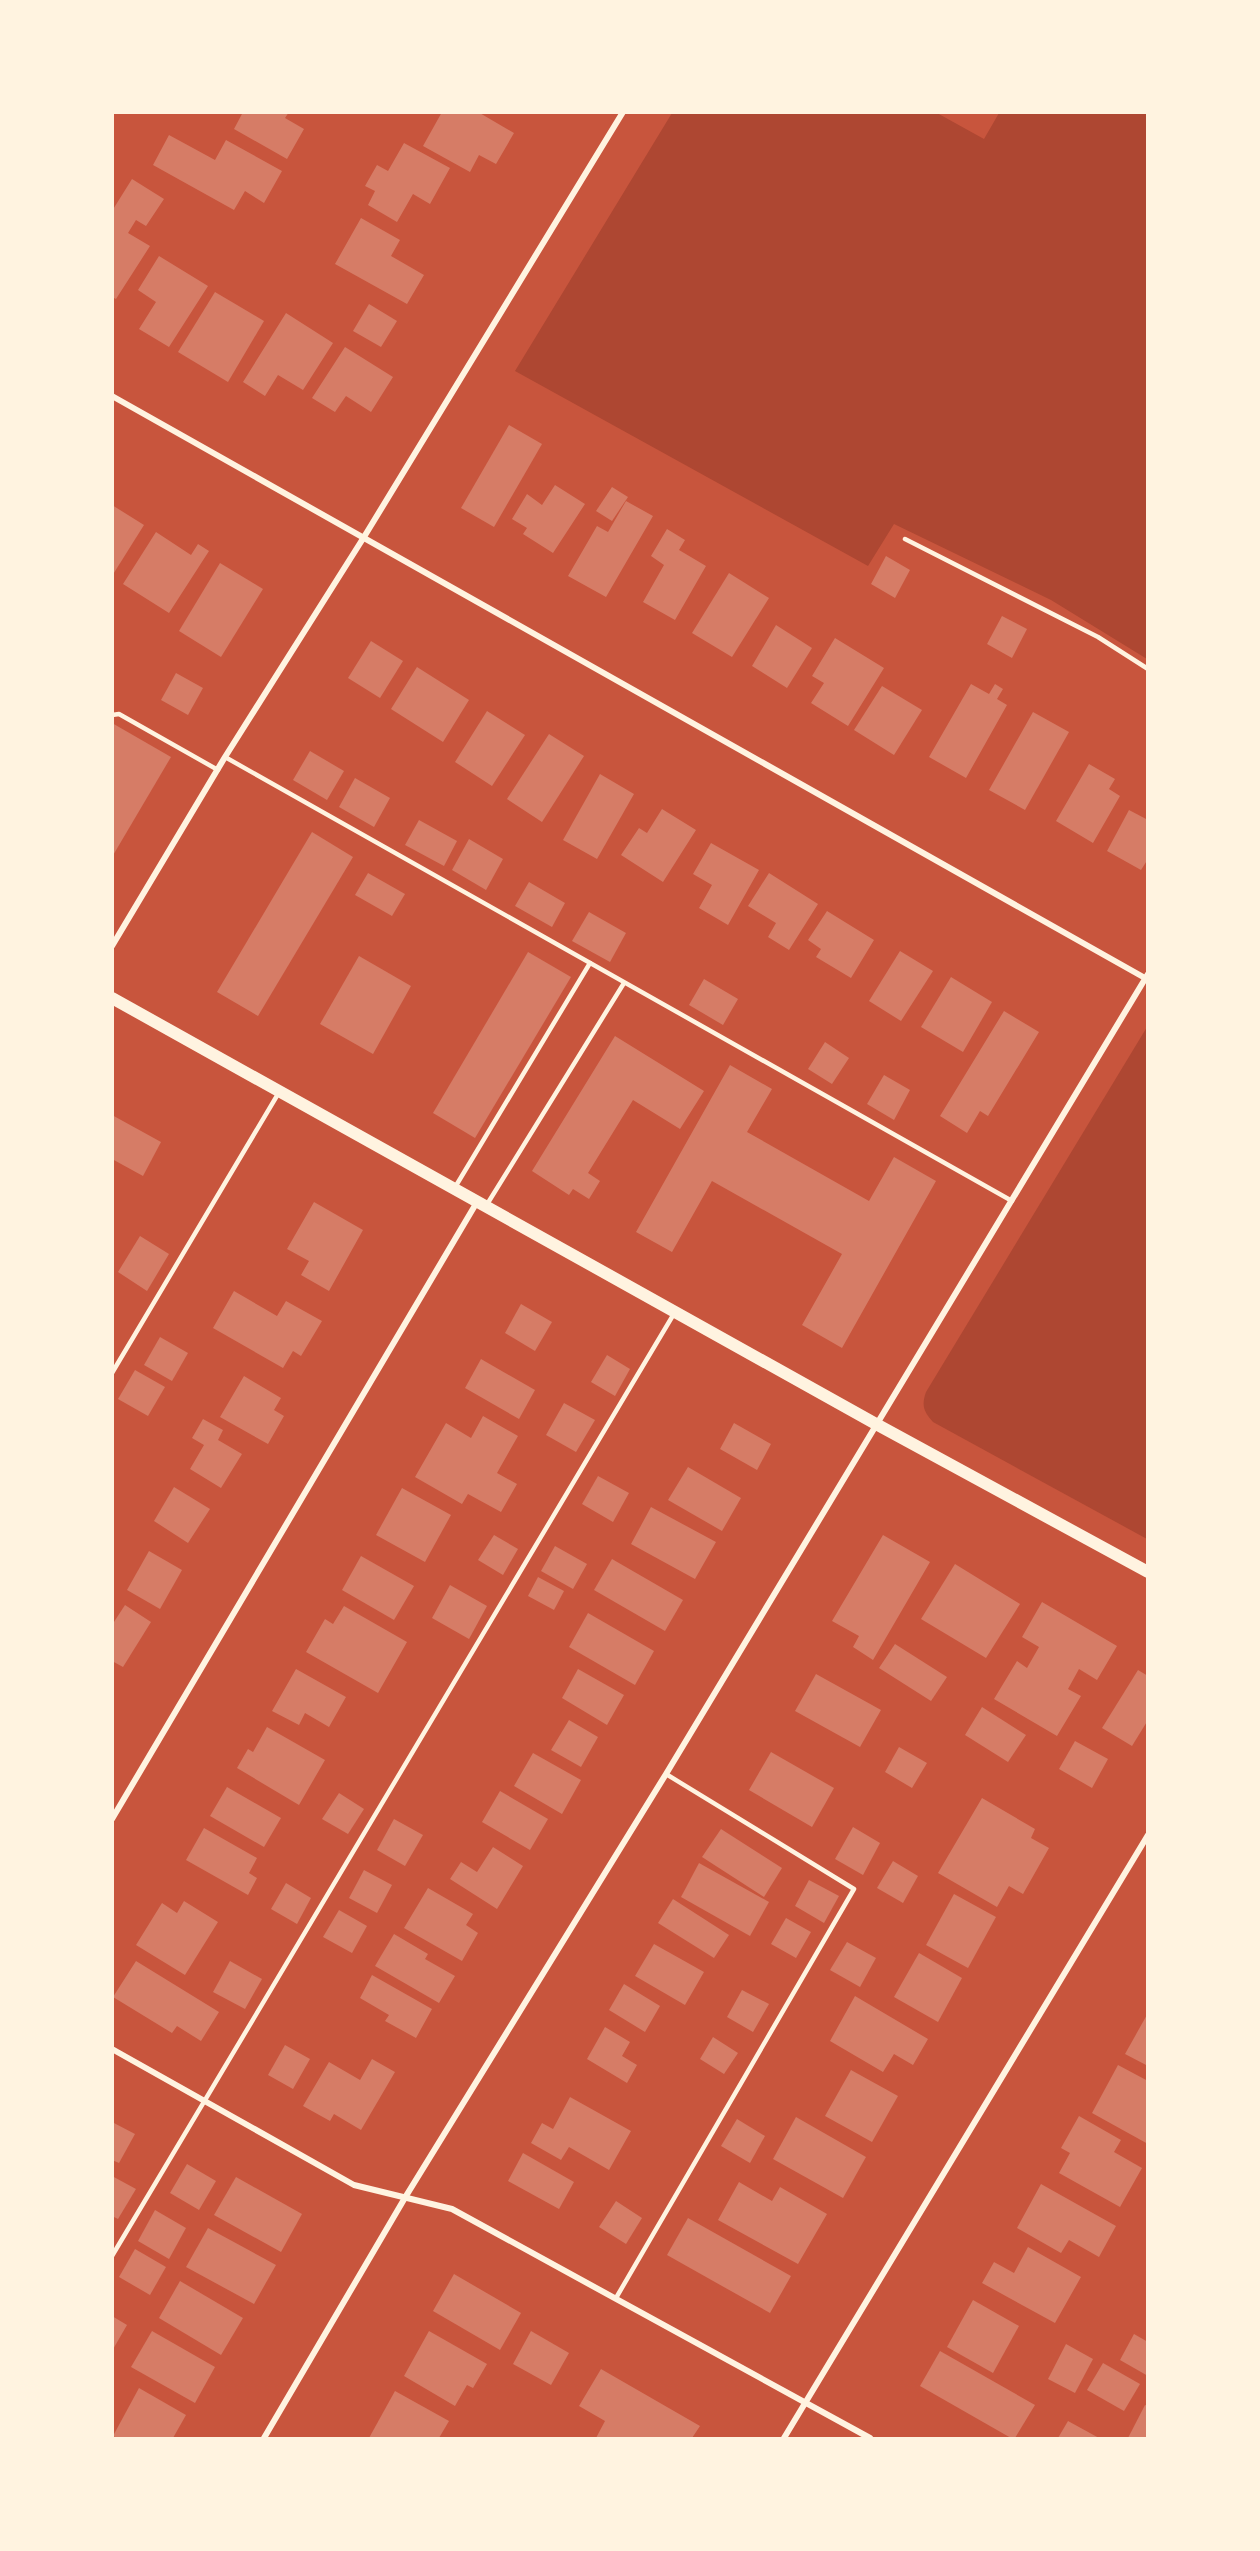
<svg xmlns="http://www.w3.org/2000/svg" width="1260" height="2551" viewBox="0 0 1260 2551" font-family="'Space Grotesk',sans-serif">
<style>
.green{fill:#ae4732}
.building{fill:#d67c66}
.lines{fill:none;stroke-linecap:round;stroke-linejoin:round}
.service{stroke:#fff3e0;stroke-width:4.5}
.minor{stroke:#fff3e0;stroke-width:6}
.secondary{stroke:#fff3e0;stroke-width:12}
</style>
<rect width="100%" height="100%" fill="#c8553d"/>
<g class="green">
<path d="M672,113h265l47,26 15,-26h148v546l-96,-59 -157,-76 -26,42 -353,-195z"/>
<path d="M1147,1027v512l-214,-117c-9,-10 -12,-16 -7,-30z"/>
</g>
<g class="building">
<path d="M243,112h46l-4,6 19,11 -17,30 -53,-30z"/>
<path d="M442,112h36l36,21 -18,31 -17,-9 -9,17 -47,-26z"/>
<path d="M169,135l46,25 11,-20 56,31 -18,32 -19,-12 -11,19 -81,-45z"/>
<path d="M404,143l46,25 -20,36 -17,-10 -16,28 -29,-17 7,-14 -10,-5 12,-21 11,6z"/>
<path d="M132,179l32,20 -18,27 -10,-6 -8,13 22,13 -34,53 -4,-2v-86z"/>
<path d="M361,218l39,22 -9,16 33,19 -17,29 -72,-40z"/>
<path d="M159,256l49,30 -39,61 -30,-18 17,-27 -18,-12z"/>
<path d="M215,292l49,29 -36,61 -50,-30z"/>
<path d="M369,304l28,17 -16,26 -28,-16z"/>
<path d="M286,313l47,30 -30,47 -25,-15 -13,21 -22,-14z"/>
<path d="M345,347l48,30 -22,35 -25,-16 -11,16 -23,-14z"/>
<path d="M509,425l33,19 -48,83 -33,-19z"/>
<path d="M555,485l30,19 -32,49 -30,-19 4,-6 -15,-9 15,-25 15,11z"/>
<path d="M612,487l16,10 -16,24 -16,-10z"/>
<path d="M626,501l27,15 -47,81 -38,-21 29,-50 11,6z"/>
<path d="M112,505l32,20 -32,51z"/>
<path d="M667,529l18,11 -6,10 27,16 -31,54 -32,-18 21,-37 -13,-9z"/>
<path d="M156,532l35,23 7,-11 11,7 -40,62 -46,-29z"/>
<path d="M886,556l24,14 -15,28 -24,-14z"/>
<path d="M220,563l43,26 -42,68 -42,-26z"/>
<path d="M729,573l40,25 -37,59 -40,-24z"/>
<path d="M1002,616l25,13 -15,29 -25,-14z"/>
<path d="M776,625l36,23 -25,40 -35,-22z"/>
<path d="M835,638l49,30 -36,58 -37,-23 13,-20 -12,-7z"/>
<path d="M371,641l32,20 -23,37 -32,-20z"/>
<path d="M417,667l52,33 -26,42 -52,-33z"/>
<path d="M176,673l27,15 -15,27 -27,-15z"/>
<path d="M971,684l18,10 6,-10 8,5 -6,10 10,6 -41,73 -37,-21z"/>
<path d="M882,686l40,24 -28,45 -40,-25z"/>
<path d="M487,711l38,24 -33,51 -37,-24z"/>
<path d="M1033,712l36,20 -44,78 -36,-20z"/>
<path d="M112,723l59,34 -59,100z"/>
<path d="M549,734l35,22 -42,66 -35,-23z"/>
<path d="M310,751l34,20 -17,29 -34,-20z"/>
<path d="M1089,764l26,15 -6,10 11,7 -27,47 -37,-22z"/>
<path d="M600,774l34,20 -37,65 -34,-19z"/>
<path d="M355,778l35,20 -16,29 -35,-20z"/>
<path d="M662,809l34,21 -33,52 -42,-27 18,-27 8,5z"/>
<path d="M1129,810l19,10v39l-7,11 -34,-19z"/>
<path d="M419,820l38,21 -13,25 -39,-21z"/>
<path d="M312,832l41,25 -95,159 -41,-24z"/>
<path d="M469,839l34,20 -17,31 -34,-20z"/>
<path d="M711,843l48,27 -31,55 -29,-17 13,-23 -19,-11z"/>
<path d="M368,873l37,21 -13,22 -37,-21z"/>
<path d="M769,873l49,31 -29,46 -21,-13 8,-14 -28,-17z"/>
<path d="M529,882l36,21 -13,24 -37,-21z"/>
<path d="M827,911l47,29 -23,38 -35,-21 5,-8 -13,-9z"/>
<path d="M589,912l37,21 -16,29 -38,-21z"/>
<path d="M900,951l33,20 -32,50 -32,-20z"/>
<path d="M528,952l43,25 -96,161 -42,-25z"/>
<path d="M359,956l52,30 -38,68 -53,-30z"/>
<path d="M951,977l41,25 -29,50 -42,-25z"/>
<path d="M704,979l34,20 -15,26 -34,-20z"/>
<path d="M1004,1011l35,21 -51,84 -8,-5 -13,22 -27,-17z"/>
<path d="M615,1036l89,55 -24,38 -47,-29 -45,73 12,8 -11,18 -16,-10 -4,6 -37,-24z"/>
<path d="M825,1042l24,16 -17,26 -24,-15z"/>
<path d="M730,1065l42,24 -25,43 122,69 25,-44 42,24 -94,167 -40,-23 40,-71 -130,-73 -40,71 -36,-20z"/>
<path d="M884,1075l26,15 -16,30 -27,-16z"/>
<path d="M112,1115l49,27 -18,34 -31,-17z"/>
<path d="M314,1202l49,28 -34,61 -28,-16 8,-14 -22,-12z"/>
<path d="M140,1236l29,18 -22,37 -29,-19z"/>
<path d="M234,1291l43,25 9,-15 36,20 -21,35 -8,-5 -10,17 -70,-40z"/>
<path d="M521,1304l31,18 -17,29 -30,-18z"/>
<path d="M160,1337l28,16 -16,28 -28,-16z"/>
<path d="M607,1355l23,14 -15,27 -24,-14z"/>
<path d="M481,1359l54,31 -16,29 -54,-31z"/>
<path d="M135,1370l30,17 -17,29 -30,-17z"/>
<path d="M244,1376l37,22 -7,12 10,6 -16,28 -48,-27z"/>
<path d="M564,1403l31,17 -19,32 -30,-17z"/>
<path d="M483,1416l35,20 -21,37 20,11 -16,28 -33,-18 -6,10 -47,-27 31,-54 25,15z"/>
<path d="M203,1419l20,11 -5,10 24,14 -21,34 -31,-19 14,-24 -12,-7z"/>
<path d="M734,1423l37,21 -14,26 -37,-21z"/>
<path d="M688,1467l53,31 -19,33 -54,-31z"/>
<path d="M598,1476l31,17 -16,29 -31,-18z"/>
<path d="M174,1487l36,22 -22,34 -34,-22z"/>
<path d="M402,1488l49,27 -26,47 -49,-27z"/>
<path d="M651,1507l65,35 -21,37 -64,-35z"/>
<path d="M494,1535l24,14 -15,26 -25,-15z"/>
<path d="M883,1535l47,27 -57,98 -20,-13 6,-11 -27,-15z"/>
<path d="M555,1546l32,18 -14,25 -32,-18z"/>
<path d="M149,1551l33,19 -22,39 -33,-19z"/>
<path d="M361,1556l53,30 -20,34 -52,-30z"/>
<path d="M612,1559l71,41 -18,31 -71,-41z"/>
<path d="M955,1564l65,40 -34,54 -65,-39z"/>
<path d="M538,1577l26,14 -10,19 -26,-14z"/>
<path d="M450,1585l37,21 -18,33 -37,-21z"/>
<path d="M1042,1602l75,44 -20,34 -18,-11 -11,20 13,7 -24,40 -63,-37 23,-38 10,7 12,-21 -17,-10z"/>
<path d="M125,1605l26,17 -28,45 -11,-6v-36z"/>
<path d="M344,1606l63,36 -29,51 -72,-41 19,-33 8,5z"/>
<path d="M588,1613l66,38 -19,34 -66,-38z"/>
<path d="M895,1644l52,33 -16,24 -52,-33z"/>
<path d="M296,1669l50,28 -17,30 -24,-14 -6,12 -27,-14z"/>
<path d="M578,1669l46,26 -17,30 -45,-27z"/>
<path d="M1138,1670l10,6v44l-16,26 -30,-18z"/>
<path d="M816,1674l65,36 -21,37 -65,-36z"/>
<path d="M982,1707l44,28 -18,27 -43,-27z"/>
<path d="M569,1720l29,17 -17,30 -30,-17z"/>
<path d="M267,1727l58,33 -26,45 -62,-37 11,-19 5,3z"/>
<path d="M1075,1741l33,18 -16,29 -33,-19z"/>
<path d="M899,1747l28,16 -15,25 -27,-16z"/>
<path d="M771,1752l63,36 -22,39 -63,-37z"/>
<path d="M533,1753l48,27 -19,34 -48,-28z"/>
<path d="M227,1787l54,31 -17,29 -54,-31z"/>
<path d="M500,1791l48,28 -18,31 -48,-28z"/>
<path d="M339,1793l25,16 -16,25 -26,-15z"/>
<path d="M982,1798l53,31 -4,9 18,10 -26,46 -14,-8 -12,21 -59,-34z"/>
<path d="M394,1819l29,16 -18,31 -28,-16z"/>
<path d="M853,1827l27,16 -17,32 -28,-16z"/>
<path d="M204,1828l53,30 -8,15 8,5 -9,17 -62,-35z"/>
<path d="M721,1829l61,39 -18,29 -62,-40z"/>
<path d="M493,1847l30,19 -26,43 -47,-30 11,-17 16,10z"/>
<path d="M893,1861l25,15 -15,27 -26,-15z"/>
<path d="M699,1863l70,39 -19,34 -69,-39z"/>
<path d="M364,1870l28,15 -15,28 -28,-15z"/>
<path d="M809,1880l30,16 -15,27 -29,-17z"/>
<path d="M286,1883l25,15 -14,26 -26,-15z"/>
<path d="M428,1888l45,26 -7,11 12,8 -16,28 -58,-33z"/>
<path d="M954,1894l42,23 -28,51 -42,-23z"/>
<path d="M673,1899l56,36 -15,23 -56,-35z"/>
<path d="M184,1901l34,21 -33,53 -49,-30 26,-42 15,10z"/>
<path d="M339,1910l28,16 -15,27 -29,-16z"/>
<path d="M786,1918l25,14 -15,26 -25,-14z"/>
<path d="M394,1934l34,20 -3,5 30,17 -16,27 -64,-37z"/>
<path d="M847,1942l29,16 -16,29 -30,-17z"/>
<path d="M654,1944l50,28 -19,33 -50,-29z"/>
<path d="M919,1953l43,25 -24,44 -44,-25z"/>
<path d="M136,1961l83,51 -18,29 -24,-15 -5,7 -59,-36z"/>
<path d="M230,1961l32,18 -17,30 -32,-17z"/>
<path d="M372,1975l60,34 -16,29 -31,-17 4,-6 -29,-17z"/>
<path d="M624,1984l36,22 -15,26 -36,-22z"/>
<path d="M742,1990l27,14 -16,28 -26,-15z"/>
<path d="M855,1996l73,43 -15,26 -19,-11 -11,18 -53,-31z"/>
<path d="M1148,2013v53l-23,-12z"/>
<path d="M605,2027l25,15 -8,14 15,9 -10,18 -40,-24z"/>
<path d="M713,2037l25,16 -14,21 -24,-15z"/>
<path d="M285,2045l25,14 -17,30 -25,-14z"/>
<path d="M372,2059l23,13 -34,58 -27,-16 -4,7 -27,-15 26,-44 31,18z"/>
<path d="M1118,2065l30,16v63l-56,-31z"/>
<path d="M851,2070l47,26 -26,46 -47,-26z"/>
<path d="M570,2097l61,34 -22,39 -40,-23 -8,13 -30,-17 11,-20 11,6z"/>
<path d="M1079,2116l42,24 -7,12 28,16 -22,39 -61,-34 11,-20 -9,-5z"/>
<path d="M796,2117l70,40 -23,41 -70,-39z"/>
<path d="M737,2119l28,17 -15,27 -29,-17z"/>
<path d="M112,2122l23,12 -16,29 -7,-3z"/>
<path d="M523,2153l51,29 -15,27 -51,-28z"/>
<path d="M187,2164l29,17 -17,29 -29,-17z"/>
<path d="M112,2176l24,13 -18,30 -6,-3z"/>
<path d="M236,2177l66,37 -21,38 -67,-37z"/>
<path d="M739,2182l33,19 8,-14 47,27 -29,50 -80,-44z"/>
<path d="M1041,2184l75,42 -17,31 -30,-17 -8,13 -44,-25z"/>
<path d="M616,2201l26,17 -16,26 -27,-17z"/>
<path d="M155,2210l31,18 -17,31 -31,-18z"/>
<path d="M688,2218l103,58 -21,37 -103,-58z"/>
<path d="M208,2228l68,37 -22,39 -68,-37z"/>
<path d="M1028,2247l53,30 -26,46 -73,-40 12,-21 20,11z"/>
<path d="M135,2249l31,18 -16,28 -31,-18z"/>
<path d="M454,2274l67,39 -21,37 -67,-39z"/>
<path d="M180,2281l63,37 -22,37 -62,-37z"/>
<path d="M973,2300l46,26 -26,47 -46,-26z"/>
<path d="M112,2316l15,9 -15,26z"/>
<path d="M152,2331l63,36 -20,36 -64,-36z"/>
<path d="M429,2331l58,33 -14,24 -6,-3 -12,21 -51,-30z"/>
<path d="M531,2331l38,22 -18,32 -38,-21z"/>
<path d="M1134,2334l14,8v34l-28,-16z"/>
<path d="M1066,2344l27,15 -18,34 -27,-14z"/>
<path d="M940,2351l95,54 -20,33h-4l-91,-52z"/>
<path d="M1103,2363l37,21 -16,27 -37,-21z"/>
<path d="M601,2369l99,57 -8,12h-96l9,-17 -26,-15z"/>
<path d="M139,2388l47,27 -13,23h-56l-4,-2z"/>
<path d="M395,2391l54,30 -10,17h-70z"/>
<path d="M1145,2405l3,1v32h-20z"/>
<path d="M1068,2421l31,17h-41z"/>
</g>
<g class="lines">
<g class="service">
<path d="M905,539l193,98 50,32"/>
<path d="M112,715l7,-1 99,56"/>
<path d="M225,757l787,444"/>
<path d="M454,1189l136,-226"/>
<path d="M486,1206l138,-223"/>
<path d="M112,1373l166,-279"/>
<path d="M112,2256l563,-944"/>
<path d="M616,2298l238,-409 -188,-115"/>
</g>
<g class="minor">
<path d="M112,396l1033,582"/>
<path d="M112,946l113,-189 139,-220 259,-425"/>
<path d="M112,1819l365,-617"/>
<path d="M112,2049l242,136 98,24 418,229"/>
<path d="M264,2438l142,-242 260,-422 482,-800"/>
<path d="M784,2438l364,-603"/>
</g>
<path class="secondary" d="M112,998l764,426 272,148"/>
</g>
<rect width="1260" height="2551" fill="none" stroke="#fff3e0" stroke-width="228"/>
</svg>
